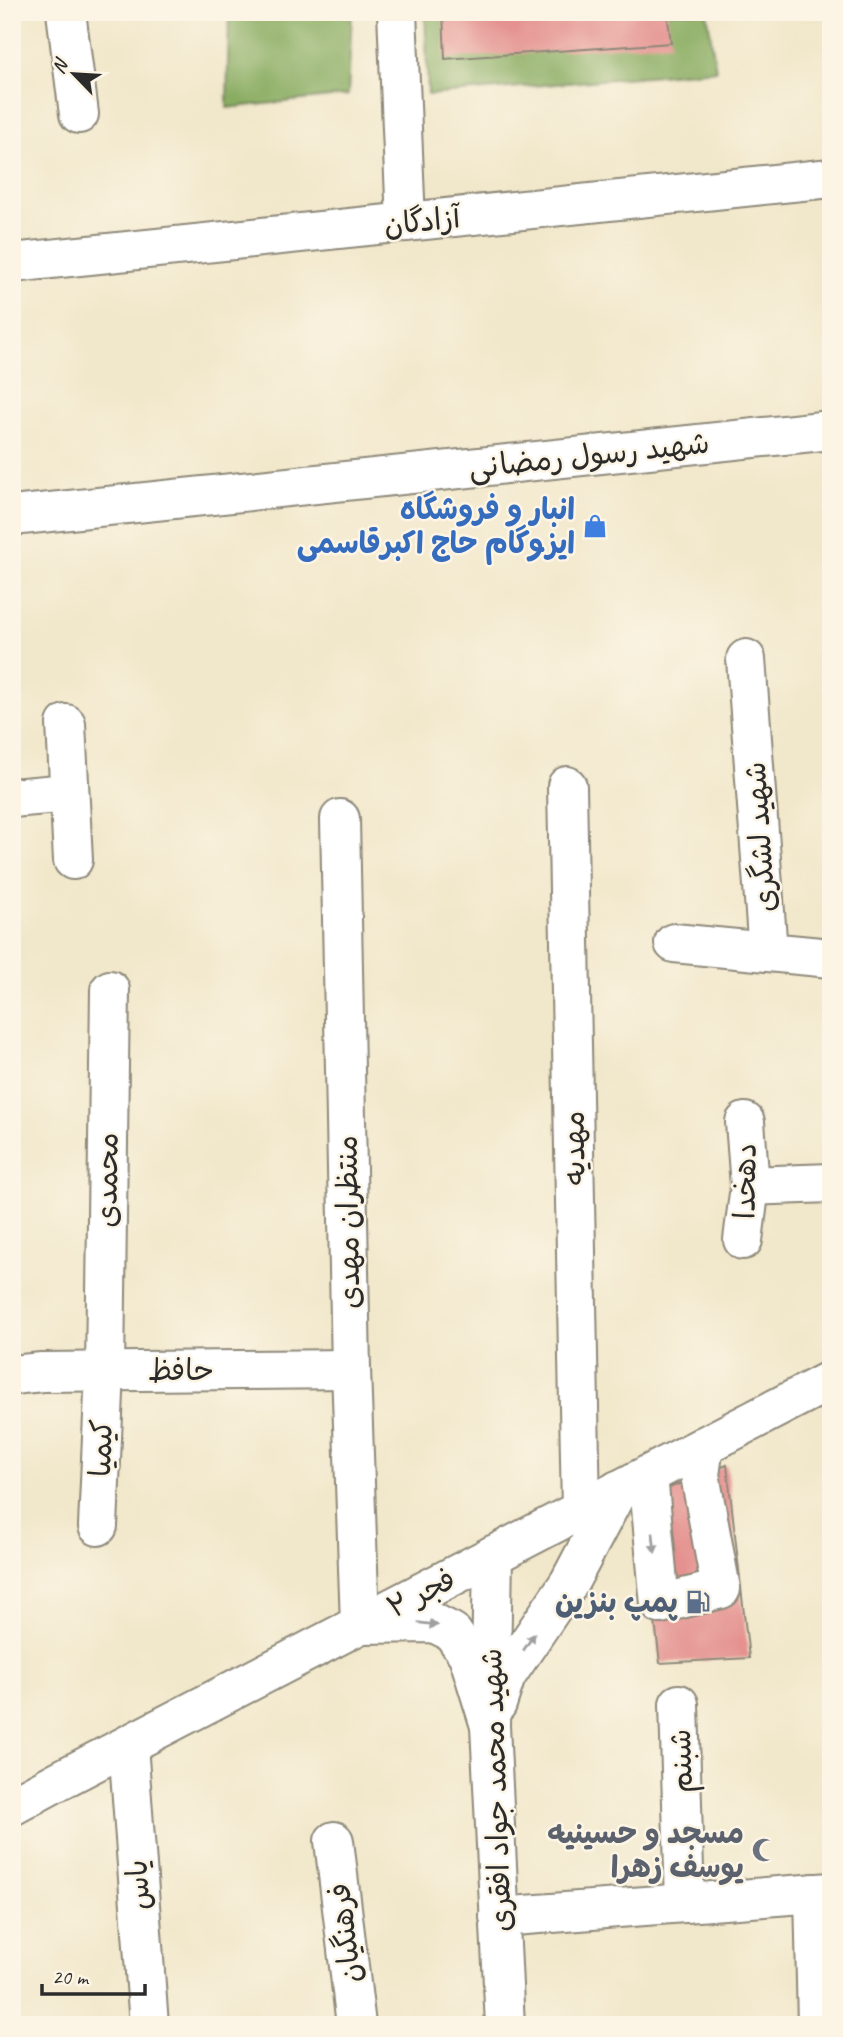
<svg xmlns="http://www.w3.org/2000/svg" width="843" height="2037" viewBox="0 0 843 2037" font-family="Caveat,'Playpen Sans Arabic',sans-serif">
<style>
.forest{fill:#88ac61;stroke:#5a6c46;stroke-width:2}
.building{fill:#e4918f}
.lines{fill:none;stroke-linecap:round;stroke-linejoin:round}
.minor-casing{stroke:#8e897a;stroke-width:42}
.minor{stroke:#fff;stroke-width:38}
.oneway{fill:#a0a0a0}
.labels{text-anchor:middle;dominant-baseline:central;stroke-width:5;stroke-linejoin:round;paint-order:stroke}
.street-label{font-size:30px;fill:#2b2b2b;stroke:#fcf5e5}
.shop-label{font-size:30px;font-weight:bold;fill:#366cbe;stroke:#fcf5e5;text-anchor:end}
.service-label{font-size:30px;font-weight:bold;fill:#4e5e75;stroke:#fcf5e5;text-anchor:end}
.worship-label{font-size:30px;font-weight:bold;fill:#5b616d;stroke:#fcf5e5;text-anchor:end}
</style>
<rect width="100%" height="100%" fill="#fcf5e5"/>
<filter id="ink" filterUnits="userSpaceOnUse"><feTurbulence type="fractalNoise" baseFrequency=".0143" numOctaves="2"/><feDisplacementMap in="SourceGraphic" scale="14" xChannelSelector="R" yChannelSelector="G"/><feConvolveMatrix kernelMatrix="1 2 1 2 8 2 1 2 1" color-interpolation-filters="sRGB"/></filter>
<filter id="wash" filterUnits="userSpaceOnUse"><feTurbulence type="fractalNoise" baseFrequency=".00686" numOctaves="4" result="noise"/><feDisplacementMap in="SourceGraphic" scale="28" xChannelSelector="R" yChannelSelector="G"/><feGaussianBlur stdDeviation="1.57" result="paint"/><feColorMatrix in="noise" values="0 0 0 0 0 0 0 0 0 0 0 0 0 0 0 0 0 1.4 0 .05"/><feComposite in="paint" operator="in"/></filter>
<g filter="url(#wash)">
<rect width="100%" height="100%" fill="#f1e7ca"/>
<g class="forest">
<path d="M229,12h123l-4,83 -121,13z"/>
<path d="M425,12h282l9,58 -288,25z"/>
</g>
<g id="blocks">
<g class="building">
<path d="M443,12h224l4,31 -226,16z"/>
<path d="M727,1465l22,193 -89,5 -14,-116 3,-51z"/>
</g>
</g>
</g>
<g filter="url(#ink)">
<use href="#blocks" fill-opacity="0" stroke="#8e897a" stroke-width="2"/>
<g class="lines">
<g class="minor-casing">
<g id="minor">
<path d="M66,12l13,102"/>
<path d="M397,12l9,210"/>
<path d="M12,263l819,-85"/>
<path d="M12,516l819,-86"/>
<path d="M746,659l22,293 63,6"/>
<path d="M66,724l7,136"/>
<path d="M567,786l14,724"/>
<path d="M12,798l57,-5"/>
<path d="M340,819l11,550 9,255 74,-1 18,9 16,23 22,71"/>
<path d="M674,943l94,9"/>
<path d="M750,1186l81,-3"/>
<path d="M743,1240l7,-54 -5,-64"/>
<path d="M12,1375l30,-3 309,-3"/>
<path d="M648,1475l12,129 61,-15 -21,-114 4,-29"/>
<path d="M98,1526l7,-155 5,-381"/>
<path d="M493,1555l-3,171 15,299"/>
<path d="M497,1704l9,-28 63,-93 49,-93"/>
<path d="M679,1704l6,199"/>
<path d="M128,1745l21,280"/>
<path d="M12,1806l48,-26 771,-400"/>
<path d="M334,1841l22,184"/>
<path d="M814,1893l3,132"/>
<path d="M499,1917l332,-25"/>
</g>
</g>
<use href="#minor" class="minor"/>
</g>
<defs><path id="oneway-solid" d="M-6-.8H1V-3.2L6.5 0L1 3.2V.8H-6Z" transform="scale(1.75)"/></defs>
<g class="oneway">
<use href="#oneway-solid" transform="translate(654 1543) rotate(84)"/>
<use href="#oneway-solid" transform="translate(428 1624) rotate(7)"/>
<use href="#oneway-solid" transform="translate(529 1642) rotate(-56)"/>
</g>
</g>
<defs>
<g id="shop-bare" transform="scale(1.89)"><path d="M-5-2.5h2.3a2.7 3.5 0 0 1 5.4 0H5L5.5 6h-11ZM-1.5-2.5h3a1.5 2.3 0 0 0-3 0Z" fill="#3f7fe0" stroke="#fcf5e5" stroke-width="2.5" paint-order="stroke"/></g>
<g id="fuel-bare" transform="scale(1.89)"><path d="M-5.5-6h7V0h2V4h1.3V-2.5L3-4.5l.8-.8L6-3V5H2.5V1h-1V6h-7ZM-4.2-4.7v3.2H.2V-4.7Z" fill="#5c6f8a" stroke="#fcf5e5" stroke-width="2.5" paint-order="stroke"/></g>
<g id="mosque-bare" transform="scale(1.89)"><path d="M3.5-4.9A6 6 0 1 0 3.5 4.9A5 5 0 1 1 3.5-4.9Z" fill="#6b7280" stroke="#fcf5e5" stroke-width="2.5" paint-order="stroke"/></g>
</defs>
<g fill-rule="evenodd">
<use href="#shop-bare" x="595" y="526"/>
<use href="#fuel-bare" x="698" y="1602"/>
<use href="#mosque-bare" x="764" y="1850"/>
</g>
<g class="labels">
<g class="street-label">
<text transform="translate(422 221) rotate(-6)">آزادگان</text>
<text transform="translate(589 455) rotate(-6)">شهید رسول رمضانی</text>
<text transform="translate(760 837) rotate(-94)">شهید لشگری</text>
<text transform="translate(574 1148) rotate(-91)">مهدیه</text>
<text transform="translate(107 1180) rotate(-89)">محمدی</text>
<text transform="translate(745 1181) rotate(-89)">دهخدا</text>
<text transform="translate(348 1222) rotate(-91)">منتظران مهدی</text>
<text x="181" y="1370">حافظ</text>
<text transform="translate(101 1448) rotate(-88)">کیمیا</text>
<text transform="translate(421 1593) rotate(-27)">فجر ۲</text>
<text transform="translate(681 1761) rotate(-92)">شبنم</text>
<text transform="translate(496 1790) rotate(-92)">شهید محمد جواد افقری</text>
<text transform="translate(138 1885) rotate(-94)">یاس</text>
<text transform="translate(345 1933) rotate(-97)">فرهنگیان</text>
</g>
<g class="shop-label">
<text x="575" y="509">انبار و فروشگاه<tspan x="575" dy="34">ایزوگام حاج اکبرقاسمی</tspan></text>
</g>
<g class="service-label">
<text x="678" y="1602">پمپ بنزین</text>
</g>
<g class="worship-label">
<text x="744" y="1833">مسجد و حسینیه<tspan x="744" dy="34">یوسف زهرا</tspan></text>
</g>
</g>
<rect width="843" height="2037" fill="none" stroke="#fcf5e5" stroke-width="42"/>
<g transform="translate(74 74) rotate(295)" stroke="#fcf5e5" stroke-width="5" paint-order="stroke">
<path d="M0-5L12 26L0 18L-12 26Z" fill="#2b2b2b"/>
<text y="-10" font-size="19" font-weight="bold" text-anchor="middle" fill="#2b2b2b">N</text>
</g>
<path d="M42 1984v10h103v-10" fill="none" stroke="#2b2b2b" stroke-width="3.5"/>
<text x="52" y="1984" font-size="21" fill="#2b2b2b" stroke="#fcf5e5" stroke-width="5" paint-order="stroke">20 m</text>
</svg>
